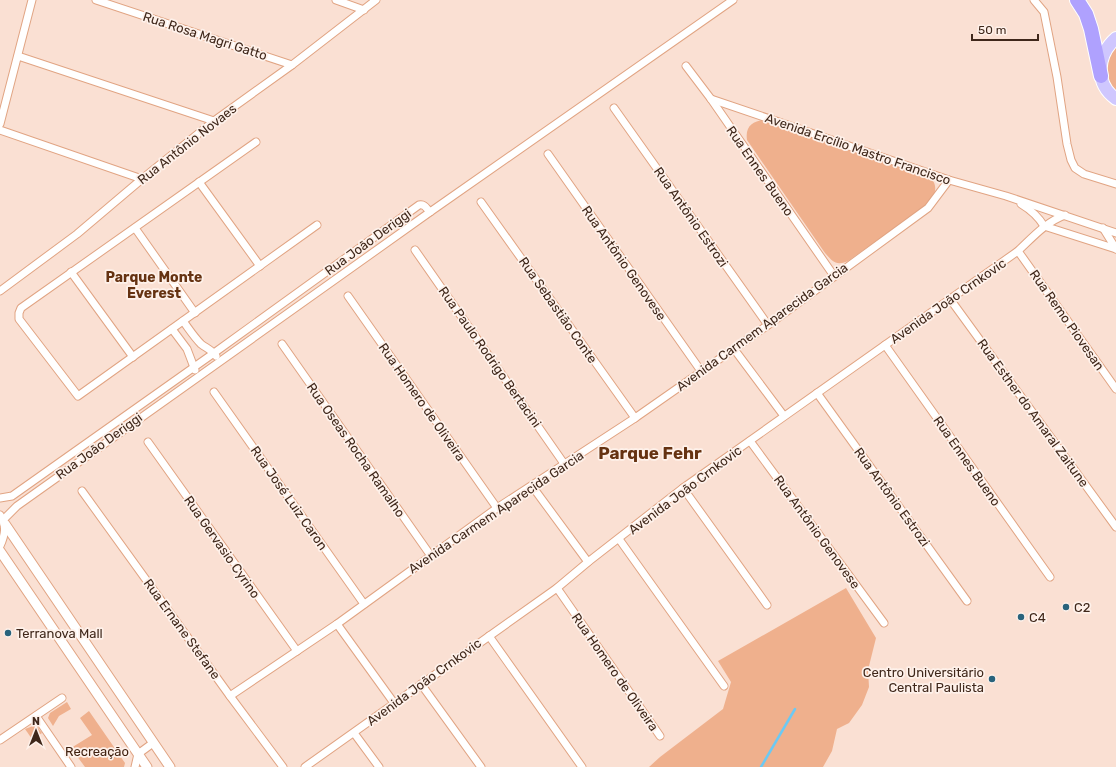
<svg xmlns="http://www.w3.org/2000/svg" width="1116" height="767" viewBox="0 0 1116 767" font-family="Rubik,sans-serif">
<style>
.green{fill:#efb08d}
.lines{fill:none;stroke-linecap:round;stroke-linejoin:round}
.stream{stroke:#6cc9f3;stroke-width:2.5}
.minor-casing{stroke:#e1a483;stroke-width:9}
.tertiary-casing{stroke:#e1a483;stroke-width:11}
.primary-casing{stroke:#fff;stroke-width:14}
.motorway-casing{stroke:#fff;stroke-width:16}
.minor{stroke:#fff;stroke-width:7}
.tertiary{stroke:#fff;stroke-width:9}
.primary{stroke:#cfc7fe;stroke-width:12}
.motorway{stroke:#afa1fe;stroke-width:14}
.poi-dot{fill:#29637c;stroke:#fef1ea;stroke-width:1.5}
.labels{text-anchor:middle;dominant-baseline:central;stroke-width:3.5;stroke-linejoin:round;paint-order:stroke}
.street-label{font-size:13px;fill:#3f271a;stroke:#fef1ea}
.poi-label{font-size:13px;fill:#3f271a;stroke:#fef1ea;text-anchor:start}
.park-label{font-size:13px;fill:#402110;stroke:#fef1ea}
.neighbourhood-label{font-size:14px;font-weight:bold;fill:#653211;stroke:#fef1ea}
.district-label{font-size:17px;font-weight:bold;fill:#653211;stroke:#fef1ea}
</style>
<rect width="100%" height="100%" fill="#fae0d3"/>
<g class="green">
<path d="M1116,43v50l-10,-16v-20z"/>
<path d="M764,120l165,56c9,9 7,15 2,26l-83,59c-12,5 -15,1 -23,-8l-78,-113c-2,-13 5,-19 17,-20z"/>
<path d="M846,588l30,50 -8,32 1,17 -7,18 -13,18 -12,6 -5,22 -9,16h-174l11,-10 63,-48 8,-27 -13,-21z"/>
<path d="M67,702l4,7 -12,7 -6,10 -5,-8 2,-5z"/>
<path d="M89,711l36,52 -1,4h-39l-14,-19 21,-13 -12,-17z"/>
<path d="M36,725l6,8 -10,6 -7,-10z"/>
</g>
<g class="lines">
<path class="stream" d="M761,767l34,-58"/>
<g class="minor-casing">
<g id="minor">
<path d="M96,0l196,65"/>
<path d="M336,0l28,10"/>
<path d="M1034,0l10,12 13,65 10,67 4,16 4,8 9,6 32,10"/>
<path d="M18,56l196,65"/>
<path d="M686,66l25,33 123,177"/>
<path d="M711,99l238,81 57,16 110,37"/>
<path d="M614,108l154,217"/>
<path d="M0,124l32,-124"/>
<path d="M0,130l142,49"/>
<path d="M256,142l-235,166 -2,5v6l59,77 239,-171"/>
<path d="M548,154l153,217"/>
<path d="M199,182l61,84"/>
<path d="M481,202l154,216"/>
<path d="M1021,204c10,6 17,12 23,22l72,23"/>
<path d="M430,212l303,-212"/>
<path d="M135,228l60,85"/>
<path d="M1103,228l13,21"/>
<path d="M415,250l150,215"/>
<path d="M1018,251l98,138"/>
<path d="M71,272l62,85"/>
<path d="M0,291l77,-57 65,-55 72,-58 78,-56 84,-65"/>
<path d="M348,296l149,212"/>
<path d="M950,299l166,228"/>
<path d="M183,321c6,8 11,16 18,23 5,4 11,6 15,12"/>
<path d="M172,329l15,20 8,21"/>
<path d="M282,344l149,212"/>
<path d="M885,345l165,232"/>
<path d="M734,349l50,67"/>
<path d="M214,392l150,212"/>
<path d="M817,393l150,208"/>
<path d="M750,441l134,182"/>
<path d="M148,442l149,209"/>
<path d="M532,486l56,76"/>
<path d="M683,488l84,117"/>
<path d="M82,491l148,205 53,71"/>
<path d="M0,498l12,-2 202,-143 205,-148c6,-1 7,3 11,7l-413,294 -14,14"/>
<path d="M0,515c7,11 5,20 0,31"/>
<path d="M619,539l105,147"/>
<path d="M557,588l103,148"/>
<path d="M337,624l57,79"/>
<path d="M489,636l93,131"/>
<path d="M421,684l60,83"/>
<path d="M230,696l107,-72 160,-116 138,-90 133,-93 160,-117 21,-28"/>
<path d="M36,716l35,51"/>
<path d="M354,733l25,34"/>
<path d="M0,740l62,-42"/>
<path d="M135,767l3,-13 15,-11"/>
<path d="M305,767l252,-179 31,-26 95,-74 335,-237c15,-14 28,-29 47,-36"/>
</g>
</g>
<g class="tertiary-casing">
<g id="tertiary">
<path d="M5,524l165,243"/>
<path d="M0,551l147,216"/>
</g>
</g>
<g class="primary-casing">
<path id="primary" d="M1116,38c-19,17 -22,45 0,61"/>
</g>
<g class="motorway-casing">
<path id="motorway" d="M1077,0l9,14 5,15 10,47"/>
</g>
<use href="#minor" class="minor"/>
<use href="#tertiary" class="tertiary"/>
<use href="#primary" class="primary"/>
<use href="#motorway" class="motorway"/>
</g>
<g class="poi-dot">
<circle cx="1066" cy="607" r="4"/>
<circle cx="1021" cy="617" r="4"/>
<circle cx="8" cy="633" r="4"/>
<circle cx="992" cy="679" r="4"/>
</g>
<g class="labels">
<g class="street-label">
<text transform="translate(205 36) rotate(18)">Rua Rosa Magri Gatto</text>
<text transform="translate(187 144) rotate(-38)">Rua Antônio Novaes</text>
<text transform="translate(858 149) rotate(19)">Avenida Ercílio Mastro Francisco</text>
<text transform="translate(760 171) rotate(55)">Rua Ennes Bueno</text>
<text transform="translate(691 217) rotate(55)">Rua Antônio Estrozi</text>
<text transform="translate(368 242) rotate(-36)">Rua João Deriggi</text>
<text transform="translate(624 263) rotate(55)">Rua Antônio Genovese</text>
<text transform="translate(948 301) rotate(-35)">Avenida João Crnkovic</text>
<text transform="translate(558 310) rotate(55)">Rua Sebastião Conte</text>
<text transform="translate(1067 320) rotate(55)">Rua Remo Piovesan</text>
<text transform="translate(762 327) rotate(-36)">Avenida Carmem Aparecida Garcia</text>
<text transform="translate(490 357) rotate(55)">Rua Paulo Rodrigo Bertacini</text>
<text transform="translate(422 402) rotate(55)">Rua Homero de Oliveira</text>
<text transform="translate(1033 413) rotate(54)">Rua Esther do Amaral Zaitune</text>
<text transform="translate(99 446) rotate(-36)">Rua João Deriggi</text>
<text transform="translate(356 450) rotate(55)">Rua Oseas Rocha Ramalho</text>
<text transform="translate(967 461) rotate(55)">Rua Ennes Bueno</text>
<text transform="translate(685 490) rotate(-37)">Avenida João Crnkovic</text>
<text transform="translate(892 497) rotate(54)">Rua Antônio Estrozi</text>
<text transform="translate(289 498) rotate(55)">Rua José Luiz Caron</text>
<text transform="translate(496 512) rotate(-34)">Avenida Carmem Aparecida Garcia</text>
<text transform="translate(817 532) rotate(54)">Rua Antônio Genovese</text>
<text transform="translate(222 547) rotate(55)">Rua Gervasio Cyrino</text>
<text transform="translate(182 629) rotate(54)">Rua Ernane Stefane</text>
<text transform="translate(615 672) rotate(55)">Rua Homero de Oliveira</text>
<text transform="translate(424 682) rotate(-36)">Avenida João Crnkovic</text>
</g>
<g class="poi-label">
<text x="1074" y="607">C2</text>
<text x="1029" y="617">C4</text>
<text x="16" y="633">Terranova Mall</text>
<text x="984" y="672" text-anchor="end">Centro Universitário<tspan x="984" dy="15">Central Paulista</tspan></text>
</g>
<g class="park-label">
<text x="97" y="751">Recreação</text>
</g>
<g class="neighbourhood-label">
<text x="154" y="277">Parque Monte<tspan x="154" dy="16">Everest</tspan></text>
</g>
<g class="district-label">
<text x="650" y="453">Parque Fehr</text>
</g>
</g>
<g transform="translate(36 731)" stroke="#fef1ea" stroke-width="3" paint-order="stroke">
<path d="M0-3L7 15L0 10L-7 15Z" fill="#3f271a"/>
<text y="-6" font-size="11" font-weight="bold" text-anchor="middle" fill="#3f271a">N</text>
</g>
<path d="M972 34v6h66v-6" fill="none" stroke="#3f271a" stroke-width="2"/>
<text x="978" y="34" font-size="12" fill="#3f271a" stroke="#fef1ea" stroke-width="3" paint-order="stroke">50 m</text>
</svg>
